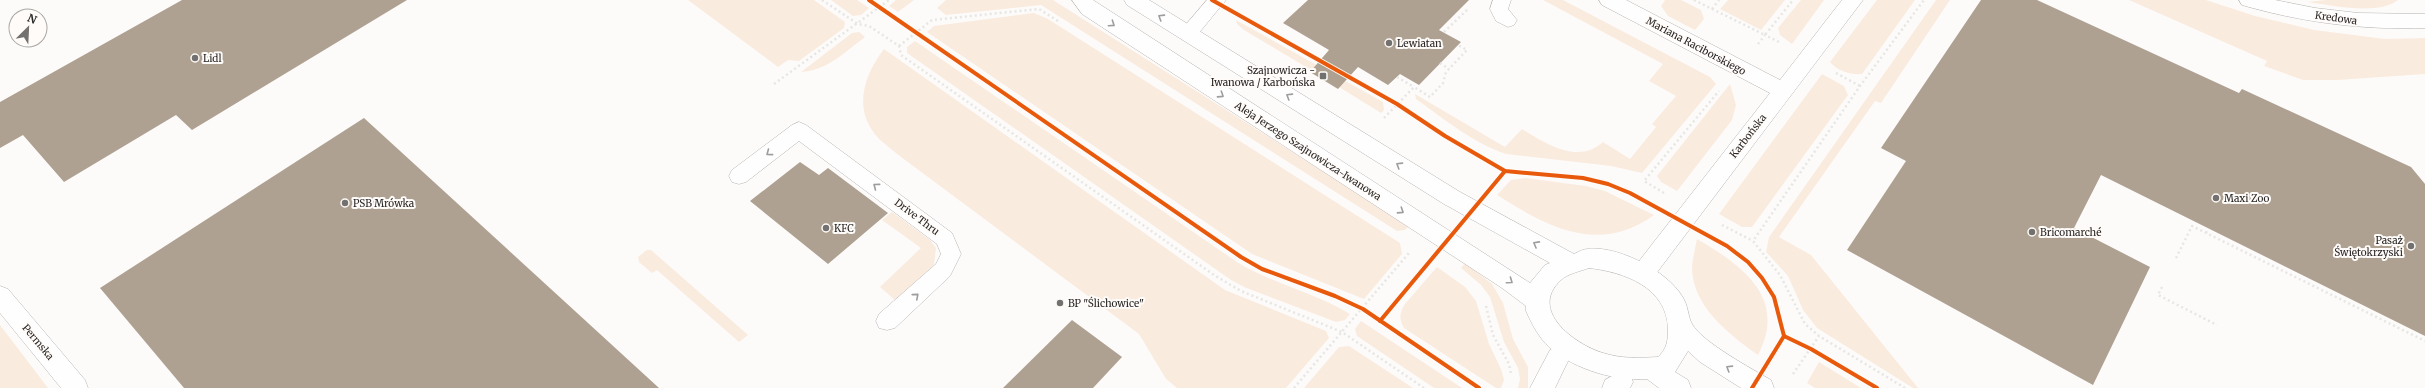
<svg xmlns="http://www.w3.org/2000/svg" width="2425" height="388" viewBox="0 0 2425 388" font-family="Merriweather,serif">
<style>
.green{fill:#faebdf}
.building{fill:#aea192}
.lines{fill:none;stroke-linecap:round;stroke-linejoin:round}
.service-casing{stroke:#b5b4b2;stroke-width:1}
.minor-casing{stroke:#b5b4b2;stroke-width:1}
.secondary-casing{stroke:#b5b4b2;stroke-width:1}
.path{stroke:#e6e6e5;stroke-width:2.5;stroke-dasharray:2 3;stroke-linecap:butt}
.service{fill:#fffefe;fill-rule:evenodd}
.minor{fill:#fffefe;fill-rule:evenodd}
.secondary{fill:#fffefe;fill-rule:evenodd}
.cycleway-casing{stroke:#fefbf8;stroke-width:6}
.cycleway{stroke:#e8590c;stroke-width:4}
.oneway{stroke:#9e9d9d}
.poi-dot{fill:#737170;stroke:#fefbf8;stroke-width:1.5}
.labels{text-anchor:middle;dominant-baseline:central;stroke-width:4;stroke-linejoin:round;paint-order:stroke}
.street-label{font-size:10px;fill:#282726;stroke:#fefbf8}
.poi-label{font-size:10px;fill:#282726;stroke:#fefbf8;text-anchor:start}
</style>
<rect width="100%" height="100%" fill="#fdfbf9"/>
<g class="green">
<path d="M688,0h126l31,22 -1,6 -45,33 -11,-1 -10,7z"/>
<path d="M831,0h26l12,8 -8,7 -8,1z"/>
<path d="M896,0h18l-16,12 -9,-6z"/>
<path d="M946,0h107l356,226 -4,4 -8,1 -356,-226 -95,10 -9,-7z"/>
<path d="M1543,0h20l147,77 6,7 -74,89 -31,-7 -105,-12c-33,-11 -62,-35 -90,-55l-1,-5 90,53 17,-18c23,14 56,36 81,13l27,17 26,-32 -4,-3 24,-28 -27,-15 14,-17z"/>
<path d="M1665,0h16l20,10 3,9 -9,11 -27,-14 -7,-10z"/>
<path d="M1728,0h57l-24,30 -41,-21z"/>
<path d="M1801,0h23l-32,44 -12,-9 -2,-7z"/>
<path d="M1877,0h38l-53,74c-11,1 -25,-3 -32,-12z"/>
<path d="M1936,0h14l-69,103 -6,-2 -96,136 32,18 107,133h-5l-96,-60 -14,-18 -15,-34 -22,-24 3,-15z"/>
<path d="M2129,0h77l49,16 59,14 71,9 40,-1v36l-87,6h-35l-39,-14 3,-5z"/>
<path d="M2325,0h73c-20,16 -67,5 -91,2z"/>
<path d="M1034,13l14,6 352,224 2,11 -38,45 -112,-45 -325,-222 7,-6z"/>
<path d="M1236,20l147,82 1,8 -3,3 -42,-26 -24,-20 -4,3 -67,-40 -7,-6z"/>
<path d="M859,32l6,5c-19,14 -38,34 -64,35l51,-39z"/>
<path d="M915,41l322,221c36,22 77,30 113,52l-5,6 -9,2 -92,-35 -13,-7 -324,-227v-6z"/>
<path d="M884,49l341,241 101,41 3,7 -43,50h-109l-11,-9 -27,-45 -242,-180c-8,-7 -20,-15 -25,-24 -18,-26 -6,-58 12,-81z"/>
<path d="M1822,74l22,12 4,9 -96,132h-10l-23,-13z"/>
<path d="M1730,84l6,21 -4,15 -55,71 -16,-9 -4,-6z"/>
<path d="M1526,178l60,8 19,5 49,24c-55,40 -107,12 -157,-20l14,-15z"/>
<path d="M892,212l38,28 6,8 -2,17 -39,35 -15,-13 41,-39 -39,-28z"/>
<path d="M1697,239c45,26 91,59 61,116 -28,-20 -64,-47 -66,-85 0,-10 3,-21 5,-31z"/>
<path d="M647,250h4l97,85 -9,7 -82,-72 -5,3 -13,-11 -1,-5z"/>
<path d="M1465,263l27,21 11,19 10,36 15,28v21h-10l2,-9 -2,-11 -14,-26 -14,-45 -9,-12 -20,-17z"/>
<path d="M1437,267l28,20 11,14 13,43 12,25 3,11 -3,8h-5l-92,-60c-5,-9 -5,-15 1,-24z"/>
<path d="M1361,321l101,67h-28l-77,-52 -2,-7z"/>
<path d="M0,325l48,63h-48z"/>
<path d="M1349,346l64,42h-109l35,-41z"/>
<path d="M1819,362l42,26h-46l-8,-5z"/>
</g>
<g class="building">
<path d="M182,0h225l-215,130 -16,-15 -112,67 -41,-47 -23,13v-46z"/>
<path d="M1308,0h161l-30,30 22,12 -42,43 -19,-11 -12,11 -30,-18 -20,22 -28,-17 19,-22 -46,-27z"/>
<path d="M1981,0h56l202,93 3,-4 169,78 14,17v152l-324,-161 -27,53 76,39 -57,118 -246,-135 59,-89 -25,-13z"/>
<path d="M364,118l188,172 107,98h-475l-84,-100z"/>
<path d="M800,162l19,13 9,-7 60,45 -60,51 -78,-63z"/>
<path d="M1072,320l50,37 -29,31h-90z"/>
</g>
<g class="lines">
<g class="service-casing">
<g id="service">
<path d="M1207,0h19l-32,39 -6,2 -6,-2 -3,-5 3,-5z"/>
<path d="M1493,0h18l-3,9 9,11 -3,5 -6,2 -12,-6 -6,-12z"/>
<path d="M799,122l7,3 146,108 9,21 -11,22 -55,52 -8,2 -8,-2 -3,-7 3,-7 57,-50 5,-10 -4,-10 -138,-103 -53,41 -7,2 -7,-2 -3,-6 3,-6 60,-45z"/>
</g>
</g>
<g class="minor-casing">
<g id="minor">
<path d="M1599,0h27l154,80 62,-80h21l-211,279 -8,3 -8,-3 -3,-7 3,-7 134,-172 -168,-88z"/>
<path d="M2239,0h36l40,8 43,5 67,1v14c-61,2 -118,-5 -176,-21l-7,-2z"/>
<path d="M0,286l8,3 77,91 3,8h-27l-61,-75z"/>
<path d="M1558,346l8,4 4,7 -15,31h-25l20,-38z"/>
<path d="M1621,371l9,3 3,8 -3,6h-28l3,-8z"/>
</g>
</g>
<g class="secondary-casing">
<path id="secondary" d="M1072,0h21l437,283 15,-18 5,-2 -106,-59 -317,-199 -3,-5h25l311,192 114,62c4,-2 9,-5 14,-5 29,-4 79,22 94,47 6,8 6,21 10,28 10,18 60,45 79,56l3,8h-33l-41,-26 -12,-11 -13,21 13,8 3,8h-32l-12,-9c-34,3 -85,-13 -106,-41 -6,-8 -11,-18 -15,-27v-5l-24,-18 -420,-274zM1589,268c35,4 78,19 79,61 0,11 -1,20 -10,28 -19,1 -36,2 -55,-4 -29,-9 -75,-43 -42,-73 6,-6 20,-9 28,-12z"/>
</g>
<g class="path">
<path d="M822,0l36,24 11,2 30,20 2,9 313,220 27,16 101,41 82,56"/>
<path d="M1694,0l71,35 28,-35"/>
<path d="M1712,9l7,-9"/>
<path d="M1444,32l25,-24"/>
<path d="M1758,44l7,-9 16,8"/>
<path d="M899,46l33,-26 107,-11 19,12"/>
<path d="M1440,63l9,6"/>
<path d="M1836,73l24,13"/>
<path d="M1397,77l17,10"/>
<path d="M774,84l115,-84"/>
<path d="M1384,118l30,-31 16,10 13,-14 3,-11 21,-22 -9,-5"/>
<path d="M1664,193l-20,-12 75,-90"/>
<path d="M1722,225l31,16"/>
<path d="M2206,233l2,-4"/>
<path d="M2176,258l16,-32 233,115"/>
<path d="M2162,287l-4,8 59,30"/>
<path d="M1486,306l7,29 16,29 2,10"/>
<path d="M1793,374l26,-38"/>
<path d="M1294,388l115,-135"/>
<path d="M1905,388l-86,-52 -14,-12 -25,-49 -27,-34 107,-155 64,-86"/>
</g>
<use href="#service" class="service"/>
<use href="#minor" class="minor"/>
<use href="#secondary" class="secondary"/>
<g class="cycleway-casing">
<g id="cycleway">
<path d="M869,0l372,257 21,12 73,27 28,13 116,79"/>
<path d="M1212,0l185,104 48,32 60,35 78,7 25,6 22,9 97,53 21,16 14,16 12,19 10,39 -32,52"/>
<path d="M1380,321l125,-150"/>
<path d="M1784,336l27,13 66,39"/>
</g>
</g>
<use href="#cycleway" class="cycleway"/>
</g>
<defs><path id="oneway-chevron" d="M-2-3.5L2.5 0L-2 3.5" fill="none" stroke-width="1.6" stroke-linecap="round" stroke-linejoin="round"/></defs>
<g class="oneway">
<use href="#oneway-chevron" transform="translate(1161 17) rotate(-148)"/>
<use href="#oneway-chevron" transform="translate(1112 24) rotate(34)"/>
<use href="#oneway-chevron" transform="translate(1221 95) rotate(33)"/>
<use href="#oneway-chevron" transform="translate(1289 96) rotate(-148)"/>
<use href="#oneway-chevron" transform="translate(769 153) rotate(143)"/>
<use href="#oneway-chevron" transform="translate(1399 165) rotate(-148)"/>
<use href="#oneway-chevron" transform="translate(876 186) rotate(-143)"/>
<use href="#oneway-chevron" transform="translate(1401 211) rotate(33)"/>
<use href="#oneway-chevron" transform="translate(1536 244) rotate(-151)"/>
<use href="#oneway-chevron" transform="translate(1510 281) rotate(35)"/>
<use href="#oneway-chevron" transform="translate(916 296) rotate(-41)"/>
<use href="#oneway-chevron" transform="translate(1729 368) rotate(-148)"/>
</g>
<g class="poi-dot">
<circle cx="1389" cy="43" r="4"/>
<circle cx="195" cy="58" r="4"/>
<rect x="1319" y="72" width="8" height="8" rx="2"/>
<circle cx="2216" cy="198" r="4"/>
<circle cx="345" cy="203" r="4"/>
<circle cx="826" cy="228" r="4"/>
<circle cx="2032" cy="232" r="4"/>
<circle cx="2411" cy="246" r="4"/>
<circle cx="1060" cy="303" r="4"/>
</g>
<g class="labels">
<g class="street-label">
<text transform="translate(2336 18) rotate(8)">Kredowa</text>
<text transform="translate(1696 46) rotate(28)">Mariana Raciborskiego</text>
<text transform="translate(1748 136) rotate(-52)">Karbońska</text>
<text transform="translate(1308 151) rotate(33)">Aleja Jerzego Szajnowicza-Iwanowa</text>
<text transform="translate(917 217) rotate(37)">Drive Thru</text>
<text transform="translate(38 342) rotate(50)">Permska</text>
</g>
<g class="poi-label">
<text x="1397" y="43">Lewiatan</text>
<text x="203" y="58">Lidl</text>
<text x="1315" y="70" text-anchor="end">Szajnowicza -<tspan x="1315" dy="12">Iwanowa / Karbońska</tspan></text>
<text x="2224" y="198">Maxi Zoo</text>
<text x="353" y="203">PSB Mrówka</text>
<text x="834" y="228">KFC</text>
<text x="2040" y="232">Bricomarché</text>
<text x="2403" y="240" text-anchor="end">Pasaż<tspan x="2403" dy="12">Świętokrzyski</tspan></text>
<text x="1068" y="303">BP "Ślichowice"</text>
</g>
</g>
<g transform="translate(28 28) rotate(24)"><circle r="19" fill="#fefbf8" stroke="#a8a6a4"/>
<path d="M0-3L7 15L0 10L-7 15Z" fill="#737170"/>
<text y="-6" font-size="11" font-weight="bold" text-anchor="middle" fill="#282726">N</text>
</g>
</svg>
